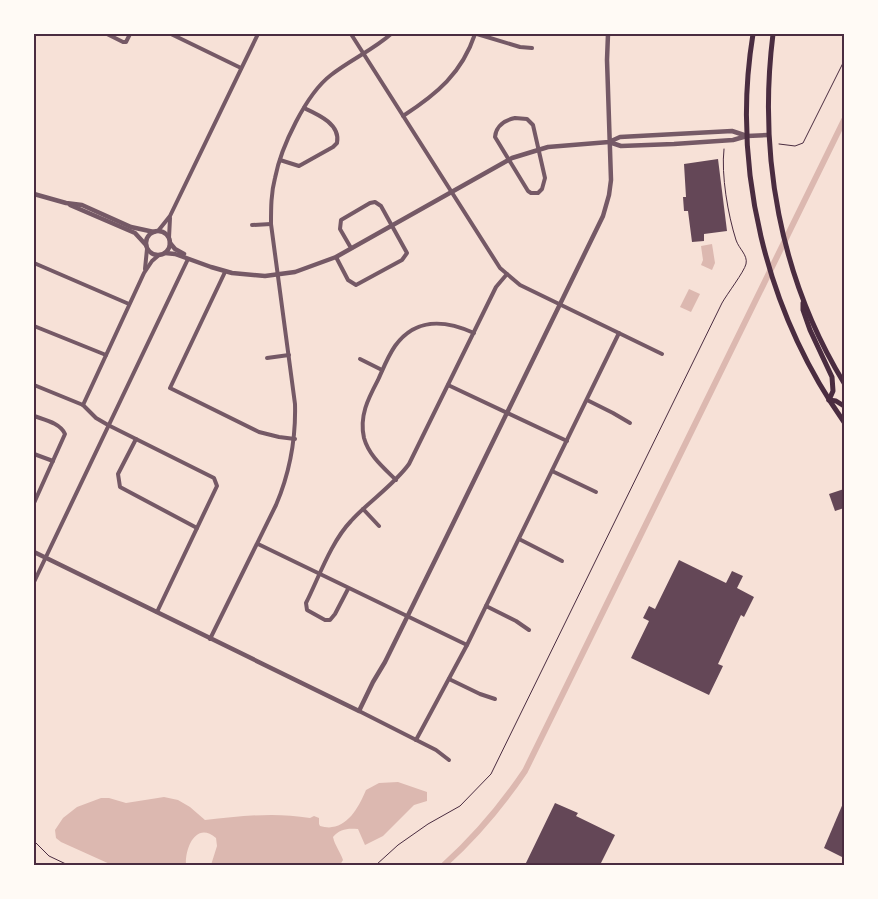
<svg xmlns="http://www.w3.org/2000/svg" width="878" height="899" viewBox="0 0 878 899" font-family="'Space Grotesk',sans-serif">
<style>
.water{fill:#dcb8b0}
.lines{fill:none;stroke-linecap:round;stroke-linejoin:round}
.canal{stroke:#dcb8b0;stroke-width:6}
.building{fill:#644757}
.path{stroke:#4a2c40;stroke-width:1}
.minor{stroke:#755966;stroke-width:4}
.tertiary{stroke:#755966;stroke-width:4.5}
.secondary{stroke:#4a2c40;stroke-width:5}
.neatline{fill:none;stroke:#4a2c40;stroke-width:2}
</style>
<rect width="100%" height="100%" fill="#f7e1d7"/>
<g class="water">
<path d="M712,244l3,19 -3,7 -11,-5 2,-5 -2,-14z"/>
<path d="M689,289l11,5 -9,18 -11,-5z"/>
<path d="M398,782l29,10v9l-13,4 -31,31 -18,9 -7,-16c-11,-1 -18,0 -25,8 2,9 7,14 10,23l-3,5h-129l6,-19 -1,-8c-20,-17 -31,10 -30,27h-74l-51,-23 -5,-4 -1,-8 8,-12 14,-11 24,-9h8l17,5 38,-6 14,3 12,7 15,13c37,-4 69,-8 105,-2l4,-2 5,2v6l1,2c4,1 9,2 12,1 18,-2 28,-23 34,-37l13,-7z"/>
</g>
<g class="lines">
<path class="canal" d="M444,865c30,-27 58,-60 81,-94l319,-651"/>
</g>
<g class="building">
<path d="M718,159l9,72 -23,3v7l-12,1 -4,-31h-4l-1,-14h3l-2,-33z"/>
<path d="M844,489v19l-9,3 -6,-17z"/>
<path d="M679,560l47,23 6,-12 11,5 -6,12 17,9 -10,20 -3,-2 -23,49 5,2 -14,29 -78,-37 18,-37 -6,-3 6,-12 6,3z"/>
<path d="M844,801v57l-20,-10z"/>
<path d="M555,803l23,10 -2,3 39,19 -15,30h-75z"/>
</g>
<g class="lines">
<g class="path">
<path d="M779,144l16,2 8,-3 41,-82"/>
<path d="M34,841l15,15 19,9"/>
<path d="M376,865l22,-20 30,-21 32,-18 31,-32 231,-471c5,-9 22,-31 24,-39 2,-9 -7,-15 -10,-24 -8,-25 -15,-65 -12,-91"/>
</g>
<g class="minor">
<path d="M107,34l16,8h3l4,-8"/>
<path d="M171,34l70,34"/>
<path d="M351,34l149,234 20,17 142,69"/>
<path d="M477,34l43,13 12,1"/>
<path d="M403,116c34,-22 59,-43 72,-82"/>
<path d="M515,118l12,1 6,6 12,53 -3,11 -4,4h-7l-3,-2 -33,-54c1,-11 10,-17 20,-19z"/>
<path d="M280,160l19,6 34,-19 4,-4c4,-19 -20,-29 -33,-35"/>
<path d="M252,225l19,-1"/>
<path d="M158,231l12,-15 88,-182"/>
<path d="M169,238l1,-20"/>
<path d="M336,257l12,23 8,5 46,-25 5,-7 -26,-47 -6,-4 -5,1 -29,17 -1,9 11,19"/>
<path d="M34,263l95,41"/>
<path d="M145,269l2,-20"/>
<path d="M225,272l-55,116 89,44 20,5 16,2"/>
<path d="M34,326l72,29"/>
<path d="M267,358l22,-3"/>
<path d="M360,359l22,11"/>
<path d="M34,385l49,20 13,13 12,7 106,53 3,8 -60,126"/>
<path d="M448,385l119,56"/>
<path d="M587,400l26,13 17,10"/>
<path d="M83,405l61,-132 8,-12 7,-6"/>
<path d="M34,416c11,4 26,7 31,18l-31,69"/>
<path d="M136,439l-18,35 2,13 77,41"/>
<path d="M34,454l19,7"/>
<path d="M552,471l44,21"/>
<path d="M396,480c-12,-12 -27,-24 -32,-42 -5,-22 4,-39 14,-58 5,-11 10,-24 17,-34 21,-29 50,-26 79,-13"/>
<path d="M363,509l16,17"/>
<path d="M519,539l43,22"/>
<path d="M258,544l209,101"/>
<path d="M34,582l154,-323"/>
<path d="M348,589l-13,25 -5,6h-5l-18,-10 -1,-7c13,-26 25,-61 45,-82 18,-20 42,-35 58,-57l87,-177 11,-13"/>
<path d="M486,606l30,15 13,9"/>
<path d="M210,639l66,-134c14,-33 20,-64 19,-101l-24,-180c0,-16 0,-31 4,-46 6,-31 31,-84 56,-103 19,-15 42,-25 60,-41"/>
<path d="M449,679l31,15 15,5"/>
<path d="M359,711l77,39 13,10"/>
<path d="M416,740l51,-95 152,-312"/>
</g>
<g class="tertiary">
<path d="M609,142l12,4 53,-2 59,-4 14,-4 21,-1"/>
<path d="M34,194l32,9 16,2 49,22 23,5"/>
<path d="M70,205l65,28 11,12"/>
<circle cx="158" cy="243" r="12"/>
<path d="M170,243l5,6 9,5"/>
<path d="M165,253l10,1 36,13 21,6 33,3 30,-4 41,-15 176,-99 36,-11 61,-5 11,-5 112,-6 15,5"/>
<path d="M34,552l325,159 14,-29 12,-20 59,-120 159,-326 6,-21 2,-15 -4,-120 1,-26"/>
</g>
<g class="secondary">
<path d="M753,34c-22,134 13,277 91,388"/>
<path d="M773,34c-15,121 7,244 71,349"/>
<path d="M803,303v7l7,20 22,47 1,14 -4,9"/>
<path d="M829,400l7,1 8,5"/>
</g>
</g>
<rect width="878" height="899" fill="none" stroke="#fffaf5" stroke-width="70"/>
<rect x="35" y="35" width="808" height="829" class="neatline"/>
</svg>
